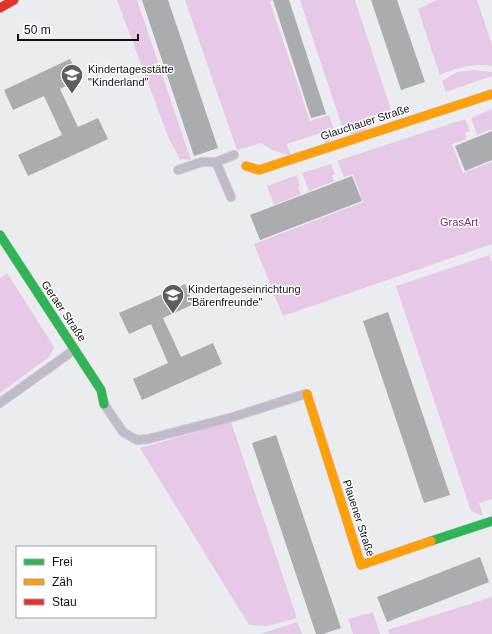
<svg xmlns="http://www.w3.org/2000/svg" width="492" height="634" viewBox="0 0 492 634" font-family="Arial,sans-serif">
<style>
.green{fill:#e8c8e7}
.building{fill:#abacaf}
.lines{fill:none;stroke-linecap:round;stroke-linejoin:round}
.lane-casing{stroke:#c9cacc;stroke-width:10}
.fast-casing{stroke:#c9cacc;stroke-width:10}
.slow-casing{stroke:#c9cacc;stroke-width:10}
.jam-casing{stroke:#c9cacc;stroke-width:10}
.lane{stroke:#c0bacb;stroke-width:8}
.fast{stroke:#30b455;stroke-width:9}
.slow{stroke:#ff9f0a;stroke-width:9}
.jam{stroke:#e5322d;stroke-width:9}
.labels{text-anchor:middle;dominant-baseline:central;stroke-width:3;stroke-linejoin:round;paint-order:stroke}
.poi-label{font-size:11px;fill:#111214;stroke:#fff;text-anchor:start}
.street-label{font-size:11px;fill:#111214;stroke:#fff}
.park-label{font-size:11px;fill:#7a2b75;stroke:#fff}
</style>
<rect width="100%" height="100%" fill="#ebecf0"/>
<g class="green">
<path d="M117,0h20l54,160 -11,-1 -11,-20z"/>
<path d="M185,0h89l-4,2 40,119 19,-6 7,21 -11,8 -4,-11 -34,11 4,12 -19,-6 -11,-7 -24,7z"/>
<path d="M300,0h55l36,110 -28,9 3,12 -14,3 -7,-5 -3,-3z"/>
<path d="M437,0h40l15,45v21c-19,-3 -35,2 -52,9l-22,-66z"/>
<path d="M473,70l19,2v4l-46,16 -4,-11 15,-9z"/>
<path d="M492,109v20l-15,6 -6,-17z"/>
<path d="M465,119l5,12 -5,2 2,6 -15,5 11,29 29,-11v82l-209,72 -29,-72 109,-42 -10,-28 -9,3 -7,-16z"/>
<path d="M331,164l4,10 -3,2 2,5 -25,10 -7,-18z"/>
<path d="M297,175l3,11 -2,1 3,7 -27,11 -7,-19z"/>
<path d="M489,255l3,7v237l-13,4 4,13 -12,-5 -75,-225z"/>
<path d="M7,273l47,74 -5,10 -49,36v-115z"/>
<path d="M231,422l66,196 -29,8 -19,-1 -109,-177z"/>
<path d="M492,597v37h-103l-1,-4z"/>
<path d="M373,612l7,22h-27l-5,-15z"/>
<path d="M297,622l5,12h-42z"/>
</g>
<g class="building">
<path d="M142,0h26l50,148 -24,8z"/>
<path d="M273,0h16l37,114 -15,4z"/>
<path d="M371,0h26l28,82 -24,8z"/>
<path d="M70,59l10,20 -20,10 18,38 20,-9 10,21 -80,37 -10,-21 44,-20 -18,-39 -31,14 -9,-20z"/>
<path d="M492,131v29l-27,11 -10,-25z"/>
<path d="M352,176l10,25 -102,39 -10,-25z"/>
<path d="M185,284l9,20 -31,14 18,39 32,-14 9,21 -80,36 -9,-21 35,-16 -17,-39 -22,10 -10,-21z"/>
<path d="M388,312l62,183 -26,8 -61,-182z"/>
<path d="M276,435l65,193 -18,6h-7l-64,-191z"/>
<path d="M480,557l9,25 -102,40 -10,-25z"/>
</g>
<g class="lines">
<g class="lane-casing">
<g id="lane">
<path d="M178,170l24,-8h14"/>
<path d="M231,197l-15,-35 18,-7"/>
<path d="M0,403l74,-53"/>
<path d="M104,404l19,28 14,8 11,-1 85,-22 72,-23"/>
</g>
</g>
<g class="fast-casing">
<g id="fast">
<path d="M0,235l101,155 3,14"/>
<path d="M431,541l61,-20"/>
</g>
</g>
<g class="slow-casing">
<g id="slow">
<path d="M246,166l13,4 233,-76"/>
<path d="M307,394l54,171 70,-24"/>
</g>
</g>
<g class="jam-casing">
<path id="jam" d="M0,8l14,-8"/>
</g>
<use href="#lane" class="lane"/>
<use href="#fast" class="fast"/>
<use href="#slow" class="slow"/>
<use href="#jam" class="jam"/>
</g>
<defs>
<g id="school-pin" transform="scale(1.15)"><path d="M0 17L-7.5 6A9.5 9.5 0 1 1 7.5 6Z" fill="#5d5e61" stroke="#fff"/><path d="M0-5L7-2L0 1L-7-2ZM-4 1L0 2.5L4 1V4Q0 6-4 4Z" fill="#fff"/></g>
</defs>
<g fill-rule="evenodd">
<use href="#school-pin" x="72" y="75"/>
<use href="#school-pin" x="173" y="295"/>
</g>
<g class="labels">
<g class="poi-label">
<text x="88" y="69">Kindertagesstätte<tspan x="88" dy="13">"Kinderland"</tspan></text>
<text x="188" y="289">Kindertageseinrichtung<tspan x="188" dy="13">"Bärenfreunde"</tspan></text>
</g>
<g class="street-label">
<text transform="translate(365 122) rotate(-18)">Glauchauer Straße</text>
<text transform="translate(64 311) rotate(56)">Geraer Straße</text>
<text transform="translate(359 518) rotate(72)">Plauener Straße</text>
</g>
<g class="park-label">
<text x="459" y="222">GrasArt</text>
</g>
</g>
<rect x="16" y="546" width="140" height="72" fill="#ffffff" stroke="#a0a0a1"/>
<rect x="24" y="559" width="20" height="6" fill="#30b455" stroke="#a0a0a1"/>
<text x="52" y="566" font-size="12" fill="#111214">Frei</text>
<rect x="24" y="579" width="20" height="6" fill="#ff9f0a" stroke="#a0a0a1"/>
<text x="52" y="586" font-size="12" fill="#111214">Zäh</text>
<rect x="24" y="599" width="20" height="6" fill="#e5322d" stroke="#a0a0a1"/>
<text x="52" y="606" font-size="12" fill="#111214">Stau</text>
<path d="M18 34v6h120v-6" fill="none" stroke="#111214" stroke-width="2"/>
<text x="24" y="34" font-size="12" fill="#111214" stroke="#ffffff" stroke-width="3" paint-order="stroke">50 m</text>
</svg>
